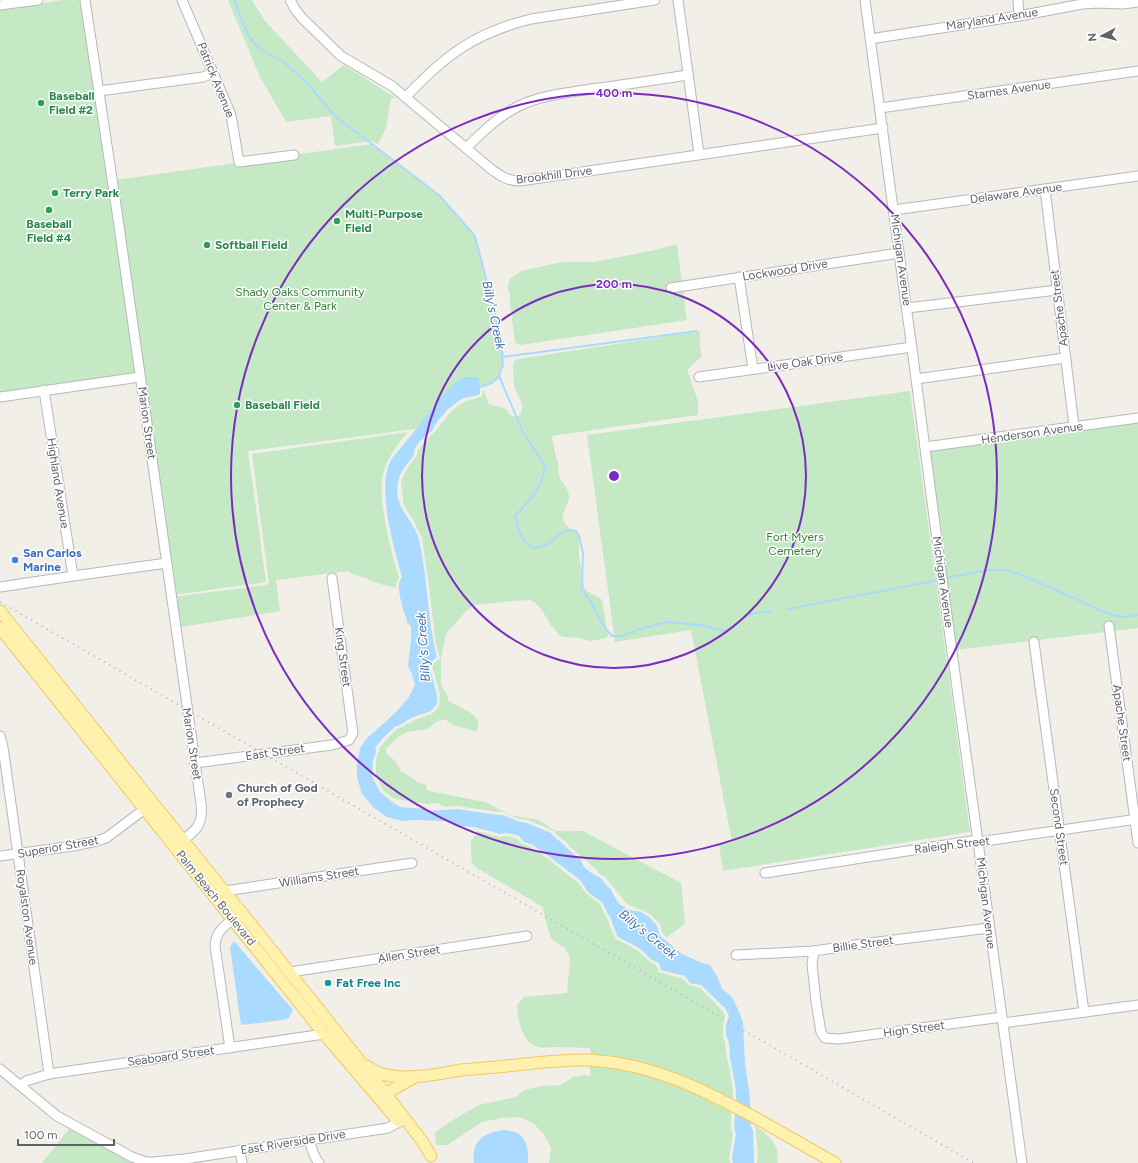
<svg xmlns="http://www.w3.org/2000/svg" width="1138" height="1163" viewBox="0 0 1138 1163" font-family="Figtree,sans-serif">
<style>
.green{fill:#c5e8c5}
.water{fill:#aadaff}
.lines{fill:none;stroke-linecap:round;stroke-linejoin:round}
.stream{stroke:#aadaff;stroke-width:2}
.minor-casing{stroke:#b5b8bc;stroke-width:11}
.major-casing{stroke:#f2c960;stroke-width:13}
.minor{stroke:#fff;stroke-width:9}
.major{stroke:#fff2af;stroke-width:11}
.rail{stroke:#b6b7b8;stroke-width:2;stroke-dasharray:1 5;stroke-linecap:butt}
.ring{fill:none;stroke:#7b2cbf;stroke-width:2}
.leisure-dot{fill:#2e9e5b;stroke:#fff;stroke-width:1.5}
.shop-dot{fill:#3f7fe0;stroke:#fff;stroke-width:1.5}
.worship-dot{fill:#6b7280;stroke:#fff;stroke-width:1.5}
.culture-dot{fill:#0f9aa8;stroke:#fff;stroke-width:1.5}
.labels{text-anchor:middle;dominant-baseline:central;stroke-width:3;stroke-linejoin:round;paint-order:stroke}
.street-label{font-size:12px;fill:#5f6368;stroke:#fff}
.leisure-label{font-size:12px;font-weight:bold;fill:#27864d;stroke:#fff;text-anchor:start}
.park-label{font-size:12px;fill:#348238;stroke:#fff}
.shop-label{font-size:12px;font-weight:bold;fill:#366cbe;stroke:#fff;text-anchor:start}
.worship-label{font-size:12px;font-weight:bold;fill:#5b616d;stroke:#fff;text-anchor:start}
.culture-label{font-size:12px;font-weight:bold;fill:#0d838f;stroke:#fff;text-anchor:start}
.water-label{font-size:13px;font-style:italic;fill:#4174aa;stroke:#fff}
.centre{fill:#7b2cbf;stroke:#fff;stroke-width:2}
.ring-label{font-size:12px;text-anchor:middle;font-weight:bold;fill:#7b2cbf;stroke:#fff;stroke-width:3;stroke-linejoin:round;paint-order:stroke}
</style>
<rect width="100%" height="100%" fill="#f1efe8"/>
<g class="green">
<path d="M63,0h22l50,373 -135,20v-384z"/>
<path d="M228,0h24l13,21 57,61 22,-17 52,33h-4l-2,4 -4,26 -8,16 -6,-3 -37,5 -4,-30 -45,6 -26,-45z"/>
<path d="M372,144l67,51 36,41 26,101 2,28 -4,11 -7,7 -20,5 -10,4 -32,35 -182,24 18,131 -93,13 -58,-415z"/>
<path d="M677,244l10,76 -167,25 -5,-2 -5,-40v-10l-3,-5 3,-9 11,-8 41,-9h32l61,-12z"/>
<path d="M700,330v16l2,10 -15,14 11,31v14l-147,21c3,7 3,14 5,21 1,4 1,2 2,6 1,5 0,10 2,15 3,7 9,10 9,19 0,8 -8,15 -6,23 4,9 10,8 16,14v21l5,32c4,8 12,7 18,13l6,35 -2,3 -15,3 -15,-4 -5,1 -11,-2 -10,-12 -8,-14 -8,-8 -5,-2 -17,1 -37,4 -8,5 -8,9 -11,12 -3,6 -4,23v22l1,5 5,8 1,5c4,3 9,6 14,8 10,6 21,10 14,24 -10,-5 -22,-4 -30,-12h-5l-5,2 -8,7 -21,3 -9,5 -12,12 1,5 8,7 5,9 19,13 8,2 -1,4 3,2 56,11 25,13 29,5 16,11h28l98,52 4,40 -8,7 -10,7 -4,-3 -3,-10 -9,-9 -9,-5 -4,-1 -11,-5 -22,-27 -7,-4 -2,-4 -26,-22c-4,-7 -12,-9 -16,-16l-26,-11 -10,-1 -15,-7h-5l-41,-6 -12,1 -7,-4 -12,1 -15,-3 -11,-1 -7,-2 -10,-8 -7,-15v-14l3,-12 6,-8 13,-13 4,-1 11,-6 20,-8 6,-7 1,-11 -8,-30 8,-7 -4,-14 -7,-58 -7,-48 -10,-20 -8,-12 -3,-25 7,-14 9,-12 1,-5 13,-15 4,-3 2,-3c8,-10 17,-24 30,-28 5,-2 10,-2 15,-5l1,-7 6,15c10,4 16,1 21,11l5,2 5,-2c6,-10 -2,-18 -5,-27 -2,-9 -2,-18 -1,-27l5,-2 181,-28z"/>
<path d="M910,391l60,441 -247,39 -4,-27 13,-2 -41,-212 -76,12 -28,-207z"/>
<path d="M1138,422v206l-183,22 -27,-200z"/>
<path d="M408,432c-10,11 -22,28 -25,42 -6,24 8,78 16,103l-3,6v5l-16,-4 -20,-8 -10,-3 -1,-2 -73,9 4,31 -105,17 -2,-31 93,-12 3,-2 -17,-129z"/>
<path d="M477,831l22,6 8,-1 10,3 5,5 9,3 17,12 29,23 10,12 13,10 5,11 3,5 3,10 5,9 21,11 13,12 6,3 3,7 24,7 6,6 11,3 22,22 3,6 -2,9v10l2,9 2,14 3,14 3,19 -1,10 -141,-44v-6l-2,-3c-11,0 -21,-1 -32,-1 -6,0 -15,2 -22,-1 -12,-4 -18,-29 -18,-41l7,-8 43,-4 3,-35 -5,-10 -10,-6 -4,-4 -6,-19 -2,-12 -66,-39 -5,-5 -1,-12v-10l5,-6z"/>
<path d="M590,1064l62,10 79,35v19l2,6 -4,24 1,5h-181l2,-15 -8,-15 -10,-10 -13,-6 -18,1 -20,4 -35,23h-11l-1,-12 13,-10 31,-18 37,-8 9,-7 16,-4 20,-1 12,-8 12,-2 5,1z"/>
<path d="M755,1126c7,4 18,13 21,21 2,4 1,11 2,16h-21l1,-11z"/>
<path d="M70,1128l60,32 9,3h-97z"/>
</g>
<g class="water">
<path d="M464,377h15l1,13v4c-5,3 -11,2 -16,4 -11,5 -27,21 -32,33 -4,2 -14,12 -17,17 -1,2 0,5 -2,8 -9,14 -15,16 -16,35 0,18 18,32 22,49 9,39 8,79 18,117l-8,7 8,32v8l-6,7 -20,7 -11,7 -4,1 -14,13 -7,9 1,3 -3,10 -1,15 8,16 15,12 6,3 24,2 5,2 27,-2 41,6h5l14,6 10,2 24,10 3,4 7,5 7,7 13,11 3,7 6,5 12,7 5,7 3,2 7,13 4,4 8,5 12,2 8,5 8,9 3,10 22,18 18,8 10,3 7,11 6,14 7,5 3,4 7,15 3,8 2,42 5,34 1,28 2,5 1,32h-21l-1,-5 4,-24 -2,-6 1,-13 -1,-9 2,-7v-8l-3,-19 -3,-14 -1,-15 -3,-8v-10l3,-9 -4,-8 -24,-23 -11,-2 -5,-7 -24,-6 -2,-7 -7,-3 -13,-12 -21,-11 -4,-9 -3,-9 -3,-5 -6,-12 -13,-9 -9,-13 -30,-23 -17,-12 -9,-3 -5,-6 -11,-3 -8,1 -26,-7 -18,-1 -10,-5 -30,-1 -14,1 -15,-4 -13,-9 -12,-14 -5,-17v-15l1,-2 2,-12 6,-9 28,-25 15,-17 6,-12 -3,-11 -4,-8 3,-27v-13l-4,-3v-4c-4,-5 -9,-29 -8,-36 0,-1 2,-5 3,-6 -8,-28 -26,-91 -11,-117 4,-6 9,-11 13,-16 10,-12 19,-24 29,-36l2,-7 7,-5 13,-13z"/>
<path d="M234,941l59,69 -4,8 -6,2 -42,5 -11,-78z"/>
<path d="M505,1130c3,1 7,1 10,2 12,4 14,20 13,31h-54c-3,-23 11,-31 31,-33z"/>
</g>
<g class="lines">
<g class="stream">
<path d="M234,0l15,37 11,12 25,14 22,20 30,35 35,26 67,51 36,41 26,101 2,28 -4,11 -7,7 -15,5"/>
<path d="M502,357l195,-26"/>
<path d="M499,376l23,54 9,15 14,21c-2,20 -16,36 -30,50l3,12 6,14 10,6c4,-1 10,-2 13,-4 13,-7 12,-16 29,-13l3,5 4,17 -1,37 7,9 16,29 7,8h10l12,-5 32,-9 34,3 25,6 6,-3 14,-11 11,-4 15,-2"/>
<path d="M945,578l43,-8h17l14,4 57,25 21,10 15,6 12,2 14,-2"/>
<path d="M788,609l151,-29"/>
</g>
<g class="minor-casing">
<g id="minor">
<path d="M85,0l31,205 85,599c2,19 -3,25 -18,36"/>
<path d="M182,0l49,115 8,47 55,-7"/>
<path d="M290,0l5,9 7,9 39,38 51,30 99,83c10,7 16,12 29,12l363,-53"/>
<path d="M678,0l21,154"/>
<path d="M865,0l51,379 27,207 79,577"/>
<path d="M1018,0l1,16"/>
<path d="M0,5l38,-5"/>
<path d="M870,39l149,-23 63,-12 17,-1 24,1 15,-2"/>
<path d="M99,91l104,-14 10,-4"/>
<path d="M406,97c39,-42 69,-64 125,-78l124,-19"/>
<path d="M880,108l258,-37"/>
<path d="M466,148c18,-17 31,-31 53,-42 22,-11 48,-13 72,-17 32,-4 64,-9 97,-14"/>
<path d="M1045,189l29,237"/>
<path d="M894,210l244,-34"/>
<path d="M739,277l14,92"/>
<path d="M671,288l228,-35"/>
<path d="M907,308l150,-18"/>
<path d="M699,377l213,-30"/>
<path d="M916,379l149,-21"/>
<path d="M44,390l29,186"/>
<path d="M0,397l140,-20"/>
<path d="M925,447l213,-29"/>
<path d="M0,587l73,-11 94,-13"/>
<path d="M1109,626l29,217"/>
<path d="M1034,642l50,370"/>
<path d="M0,736l3,11 46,327"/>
<path d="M195,763l137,-18 17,-5 4,-7 -1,-7 -20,-148"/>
<path d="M0,856l73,-10 24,-5 9,-3 44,-33"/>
<path d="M765,873l206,-32 7,1 160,-23"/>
<path d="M225,891l187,-28"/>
<path d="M814,951l-2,13 4,38 5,30 4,6 14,1 163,-22"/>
<path d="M736,955l78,-4 40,-6 135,-17"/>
<path d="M290,972l237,-36"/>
<path d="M1003,1023l135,-18"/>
<path d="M230,1048l-15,-102c1,-14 8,-19 18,-27"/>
<path d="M0,1069l57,47 75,41 14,5h7l32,-3 203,-31 11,-6"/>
<path d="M21,1086l5,-5 23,-7 275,-40"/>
<path d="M310,1140c1,9 3,15 9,23"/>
<path d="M240,1150l2,13"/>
</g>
</g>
<g class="major-casing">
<g id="major">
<path d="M0,611l153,192 102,126 131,165 36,47 9,15"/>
<path d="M0,628l324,406 74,87"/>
<path d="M367,1066c8,6 15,9 25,10 23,3 46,-2 69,-6 11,-1 24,-2 36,-3 31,-3 61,-8 93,-7 63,4 110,28 164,57 27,15 54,31 81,46"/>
<path d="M380,1098l12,-8 21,-12"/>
</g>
</g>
<use href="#minor" class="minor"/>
<use href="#major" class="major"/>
<path class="rail" d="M0,602l974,561"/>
</g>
<g class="ring">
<circle cx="614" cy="476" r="192"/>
<circle cx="614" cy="476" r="383"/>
</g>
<g class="leisure-dot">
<circle cx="41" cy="103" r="4"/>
<circle cx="55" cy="193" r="4"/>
<circle cx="49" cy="210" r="4"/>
<circle cx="337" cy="221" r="4"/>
<circle cx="207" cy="245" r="4"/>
<circle cx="237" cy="405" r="4"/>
</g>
<circle class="shop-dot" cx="15" cy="560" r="4"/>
<circle class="worship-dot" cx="229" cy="795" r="4"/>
<circle class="culture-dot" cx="328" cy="983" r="4"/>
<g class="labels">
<g class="street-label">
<text transform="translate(992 19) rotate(-9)">Maryland Avenue</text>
<text transform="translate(216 80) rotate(68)">Patrick Avenue</text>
<text transform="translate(1009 90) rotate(-8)">Starnes Avenue</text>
<text transform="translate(554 175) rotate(-7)">Brookhill Drive</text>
<text transform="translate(1016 193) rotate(-8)">Delaware Avenue</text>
<text transform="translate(901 260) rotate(82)">Michigan Avenue</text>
<text transform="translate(785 270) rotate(-9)">Lockwood Drive</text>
<text transform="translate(1059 308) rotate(-97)">Apache Street</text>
<text transform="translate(805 362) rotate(-8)">Live Oak Drive</text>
<text transform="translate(147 423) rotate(82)">Marion Street</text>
<text transform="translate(1032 433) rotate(-8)">Henderson Avenue</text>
<text transform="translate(58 483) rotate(81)">Highland Avenue</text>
<text transform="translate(943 582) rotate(82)">Michigan Avenue</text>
<text transform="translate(343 657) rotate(82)">King Street</text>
<text transform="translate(1122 723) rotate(82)">Apache Street</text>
<text transform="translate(192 744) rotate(81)">Marion Street</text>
<text transform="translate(275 752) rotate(-8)">East Street</text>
<text transform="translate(1059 827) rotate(82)">Second Street</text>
<text transform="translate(952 845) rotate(-7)">Raleigh Street</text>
<text transform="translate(58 847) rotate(-10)">Superior Street</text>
<text transform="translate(319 877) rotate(-9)">Williams Street</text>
<text transform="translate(216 898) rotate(51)">Palm Beach Boulevard</text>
<text transform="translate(986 903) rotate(83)">Michigan Avenue</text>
<text transform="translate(27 917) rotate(82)">Royalston Avenue</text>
<text transform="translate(863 944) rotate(-8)">Billie Street</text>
<text transform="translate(409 954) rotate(-9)">Allen Street</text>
<text transform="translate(914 1029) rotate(-8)">High Street</text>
<text transform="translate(171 1056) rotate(-8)">Seaboard Street</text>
<text transform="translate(293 1142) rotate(-9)">East Riverside Drive</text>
</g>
<g class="leisure-label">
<text x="49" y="96">Baseball<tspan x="49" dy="14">Field #2</tspan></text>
<text x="63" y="193">Terry Park</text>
<text x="345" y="214">Multi-Purpose<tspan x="345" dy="14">Field</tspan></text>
<text x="49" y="224" text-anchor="middle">Baseball<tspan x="49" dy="14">Field #4</tspan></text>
<text x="215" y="245">Softball Field</text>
<text x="245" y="405">Baseball Field</text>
</g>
<g class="park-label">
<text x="300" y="292">Shady Oaks Community<tspan x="300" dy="14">Center &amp; Park</tspan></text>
<text x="795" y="537">Fort Myers<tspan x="795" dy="14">Cemetery</tspan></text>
</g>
<g class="shop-label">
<text x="23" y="553">San Carlos<tspan x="23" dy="14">Marine</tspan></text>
</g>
<g class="worship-label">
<text x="237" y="788">Church of God<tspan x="237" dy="14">of Prophecy</tspan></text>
</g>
<g class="culture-label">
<text x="336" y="983">Fat Free Inc</text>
</g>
<g class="water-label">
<text transform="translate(494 315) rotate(78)">Billy's Creek</text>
<text transform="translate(423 647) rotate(-94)">Billy's Creek</text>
<text transform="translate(648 934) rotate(39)">Billy's Creek</text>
</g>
</g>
<circle cx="614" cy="476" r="6" class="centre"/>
<g class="ring-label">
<text x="614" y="97">400 m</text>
<text x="614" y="288">200 m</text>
</g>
<g transform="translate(1102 36) rotate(263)" stroke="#ffffff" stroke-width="3" paint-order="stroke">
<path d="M0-3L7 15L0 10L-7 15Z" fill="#5f6368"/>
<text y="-6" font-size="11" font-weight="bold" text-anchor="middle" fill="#5f6368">N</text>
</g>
<path d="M18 1139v6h96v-6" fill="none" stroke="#5f6368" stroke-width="2"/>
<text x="24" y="1139" font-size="12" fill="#5f6368" stroke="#ffffff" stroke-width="3" paint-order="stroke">100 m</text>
</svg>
